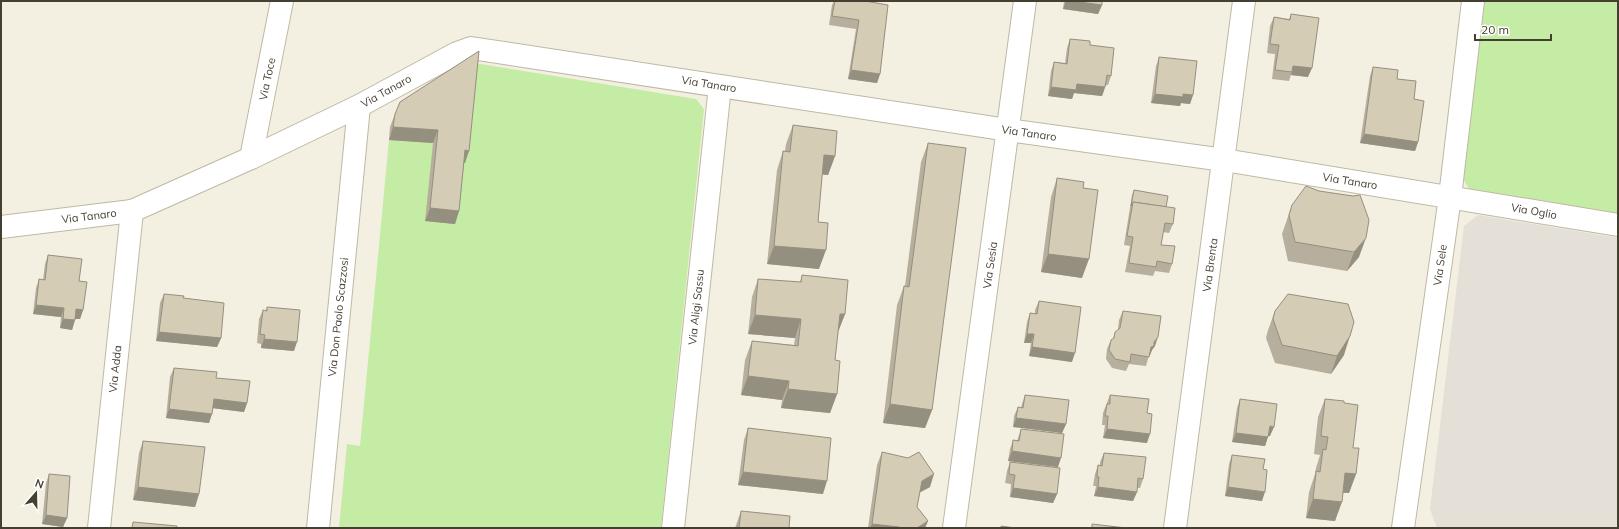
<svg xmlns="http://www.w3.org/2000/svg" width="1619" height="529" viewBox="0 0 1619 529" font-family="Mulish,sans-serif">
<style>
.industrial{fill:#e4e0d7}
.green{fill:#c5eca5}
.lines{fill:none;stroke-linecap:round;stroke-linejoin:round}
.minor-casing{stroke:#bfb8a4;stroke-width:24}
.minor{stroke:#fff;stroke-width:22}
.wall{fill:#b7af9d}
.shaded-wall{fill:#958f7f}
.building{fill:#d5ccb6;stroke:#958f7f}
.labels{text-anchor:middle;dominant-baseline:central;stroke-width:4;stroke-linejoin:round;paint-order:stroke}
.street-label{font-size:11px;fill:#453f32;stroke:#fff}
</style>
<rect width="100%" height="100%" fill="#f3efe1"/>
<path class="industrial" d="M1478,215l140,23v290h-181l-7,-19 34,-283z"/>
<g class="green">
<path d="M1485,1h133v221l-148,-32 -6,-9v-8z"/>
<path d="M474,63l222,36 8,10 -43,419h-322l8,-84 13,2 29,-306z"/>
</g>
<g class="lines">
<g class="minor-casing">
<g id="minor">
<path d="M251,158l31,-157"/>
<path d="M1,227l131,-16 119,-53 108,-52 98,-53 14,-5 537,82 216,30 394,65"/>
<path d="M99,528l33,-317"/>
<path d="M318,528l41,-422"/>
<path d="M673,528l47,-442"/>
<path d="M954,528l71,-527"/>
<path d="M1175,528l69,-527"/>
<path d="M1403,528l47,-331 23,-196"/>
</g>
</g>
<use href="#minor" class="minor"/>
</g>
<g class="wall">
<path d="M834,1h31l15,73 -3,9 -29,-4 8,-50 -27,-4 3,-20z"/>
<path d="M1064,1h38v4l-4,9 -35,-5z"/>
<path d="M1291,14l17,63 -17,-2 -2,6 -17,-2 3,-25 -8,-1 3,-27 4,-9 15,2z"/>
<path d="M1070,39l20,6 21,31 -3,9h-2l-4,11 -28,-3 -2,6 -24,-3 3,-25 3,-9 11,1 2,-15z"/>
<path d="M479,51l-14,112h-1l-5,48 -4,13 -30,-3 8,-78 -44,-3 1,-13 5,-13z"/>
<path d="M1159,57l34,38 -3,9 -9,-1 -1,3 -29,-3 5,-37z"/>
<path d="M1373,67l24,12 17,20 4,43 -3,9 -55,-8 10,-67z"/>
<path d="M793,125l42,31 -7,19 -6,-1 -4,48 1,47 -52,-5 10,-94 6,-19h2l1,-7z"/>
<path d="M928,143l4,267 -7,18 -42,-5 14,-118 7,-19h1l16,-124z"/>
<path d="M1057,178l26,10 -1,90 -41,-6 10,-75z"/>
<path d="M1134,190l32,17 7,17 -4,9 -6,-1 -2,13 11,19 -3,9 -14,-2 -2,5 -28,-4 5,-26 -6,-1 8,-50z"/>
<path d="M1292,205l67,52 -12,14 -59,-10 -6,-27z"/>
<path d="M48,255l31,26 4,29 -3,9h-5l-3,11 -12,-2 1,-11 -28,-3 3,-26 3,-9 4,1 2,-16z"/>
<path d="M802,275l43,39 -7,18 -3,28 2,34 -7,19 -49,-5 1,-8 -41,-5 4,-35 7,-19 42,4 1,-7 -47,-4 4,-37 6,-18 42,3z"/>
<path d="M164,294l19,4 38,40 -4,9 -61,-6 4,-38z"/>
<path d="M1039,301l33,61 -43,-6 2,-13h-7l3,-21 3,-9 5,1v-4z"/>
<path d="M267,307l27,44 -33,-3v-4l-4,-1 2,-24 4,-9 3,1z"/>
<path d="M1123,311l32,35 -3,4 -2,5h-1l-3,11 -17,-2 -3,7 -14,-3 -6,-9 1,-10 4,-9 2,-1 2,-7 3,-2 1,-10z"/>
<path d="M1275,311l69,44 -13,19 -56,-11 -9,-25 2,-8z"/>
<path d="M174,368l42,10 31,25 -3,9 -31,-4 -4,15 -43,-5 4,-41z"/>
<path d="M1025,395l41,29 -4,9 -49,-6 1,-11 4,-9 3,1 1,-4z"/>
<path d="M1110,395l37,18v30l-44,-5 2,-13h-3l1,-12z"/>
<path d="M1240,399l30,37h-2l-3,10 -33,-4 5,-34z"/>
<path d="M1325,399l19,4 9,45 3,26 -7,19h-6l-8,28 -29,-3 3,-26 6,-18 1,-6 4,-13 -6,-1 4,-37z"/>
<path d="M748,428l75,66 -85,-9 6,-45z"/>
<path d="M1021,429l37,38 -50,-6 2,-12 3,-9 4,1z"/>
<path d="M143,441l56,53 -4,13 -62,-7 6,-47z"/>
<path d="M882,452l48,35 -10,5 -3,15 11,14 -3,7h-57l9,-63z"/>
<path d="M1104,453l39,26 -3,9h-3v4l-4,9 -39,-5 2,-10h-3l2,-12 3,-9h2v-3z"/>
<path d="M1232,455l31,14 -1,32 -37,-5 4,-32z"/>
<path d="M1010,462l47,32 -4,9 -43,-6 1,-13 -6,-1 2,-12z"/>
<path d="M49,474l18,44 -4,9 -21,-3 4,-41z"/>
<path d="M741,511l48,17h-54z"/>
</g>
<g class="shaded-wall">
<path d="M1066,1h6l30,4 -4,9 -35,-5z"/>
<path d="M1293,66l19,2 -4,9 -17,-2z"/>
<path d="M851,70l29,4 -3,9 -29,-4z"/>
<path d="M1077,84l28,3 -3,9 -28,-3 -2,6 -24,-3 3,-9z"/>
<path d="M1155,94h28l10,1 -3,9 -9,-1 -1,3 -29,-3z"/>
<path d="M393,127l45,3 -5,13 -44,-3z"/>
<path d="M1364,134l54,8 -3,9 -55,-8z"/>
<path d="M465,150l4,1 -4,12h-5z"/>
<path d="M824,155l11,1 -7,19 -11,-1z"/>
<path d="M430,208l29,3 -4,13 -30,-3z"/>
<path d="M1366,238l-7,19 -12,14 7,-19z"/>
<path d="M774,246l52,4 -7,19 -52,-5z"/>
<path d="M1048,254l41,5 -7,19 -41,-6z"/>
<path d="M36,305l28,3 -3,9 -28,-3z"/>
<path d="M76,309l7,1 -3,9h-8z"/>
<path d="M840,314h5l-7,18z"/>
<path d="M755,315l46,4 -6,19 -47,-4z"/>
<path d="M63,319l12,1 -3,10 -12,-2z"/>
<path d="M159,332l62,6 -4,9 -61,-6z"/>
<path d="M1027,334h7l-3,9h-7z"/>
<path d="M1350,336l-6,19 -13,19 6,-18z"/>
<path d="M1158,337l-3,9 -3,4 -2,5 -3,1 4,-9z"/>
<path d="M264,339l33,3 -3,9 -33,-3z"/>
<path d="M1032,347l43,6 -3,9 -43,-6z"/>
<path d="M748,376l41,5 -7,19 -41,-5z"/>
<path d="M788,389l49,5 -7,19 -49,-5z"/>
<path d="M214,399l33,4 -3,9 -33,-4z"/>
<path d="M890,404l42,6 -7,18 -42,-5z"/>
<path d="M169,409l43,5 -3,9 -43,-5z"/>
<path d="M1016,418l50,6 -4,9 -49,-6z"/>
<path d="M1270,426l4,1 -4,9 -4,-1z"/>
<path d="M1107,429l43,5 -3,9 -44,-5z"/>
<path d="M1236,433l32,4 -3,9 -33,-4z"/>
<path d="M1012,451l49,7 -3,9 -50,-6z"/>
<path d="M743,472l84,9 -4,13 -85,-9z"/>
<path d="M1345,473l11,1 -7,19 -11,-1z"/>
<path d="M934,474l-4,13 -13,7 5,-13z"/>
<path d="M138,487l61,7 -4,13 -62,-7z"/>
<path d="M1098,487l39,5 -4,9 -39,-5z"/>
<path d="M1228,487l37,5 -3,9 -37,-5z"/>
<path d="M1013,488l44,6 -4,9 -43,-6z"/>
<path d="M1313,499l29,3 -7,19 -29,-3z"/>
<path d="M46,515l21,3 -4,9 -21,-3z"/>
<path d="M928,521l-3,7h-8z"/>
<path d="M872,524l27,3v1h-29z"/>
</g>
<g class="building">
<path d="M835,1h30l23,4 -8,69 -29,-4 8,-50 -27,-4z"/>
<path d="M1072,1h30v4z"/>
<path d="M1291,14l28,4 -7,50 -19,-2 -1,6 -17,-2 4,-25 -9,-1 4,-27 16,3z"/>
<path d="M1070,39l20,2v4l24,3 -3,28 -4,-1 -2,12 -28,-3 -1,6 -25,-3 3,-25 13,2z"/>
<path d="M479,51l-10,100 -4,-1 -6,61 -29,-3 8,-78 -45,-3 2,-13 5,-12z"/>
<path d="M1159,57l38,4 -4,34 -10,-1v3l-28,-3z"/>
<path d="M1373,67l25,3 -1,9 19,2 -2,18 10,2 -6,41 -54,-8z"/>
<path d="M793,125l44,6 -2,25 -11,-1 -6,67 10,1 -2,27 -52,-4 9,-95 7,1z"/>
<path d="M928,143l38,5 -34,262 -42,-6 14,-118 5,1z"/>
<path d="M1057,178l27,4 -1,6 15,2 -9,69 -41,-5z"/>
<path d="M1306,186l13,5 34,5 7,-1 9,25 -3,18 -12,14 -59,-10 -6,-27 3,-10z"/>
<path d="M1134,190l34,6 -2,11 -33,-5 -2,4z"/>
<path d="M1133,202l42,6 -2,16 -8,-1 -4,22 14,1 -3,18 -15,-3 -1,6 -27,-4 4,-26 -6,-1z"/>
<path d="M48,255l34,4 -3,22 8,1 -4,28 -7,-1 -1,11 -12,-1 1,-11 -28,-3 3,-26 6,1z"/>
<path d="M802,275l46,5 -3,34h-5l-5,46 5,1 -3,33 -49,-5 1,-8 -41,-5 4,-35 46,5 3,-27 -46,-4 3,-36 43,3z"/>
<path d="M164,294l20,2 -1,2 41,5 -3,35 -62,-6z"/>
<path d="M1288,294l60,10 6,18 -4,14 -13,20 -55,-11 -9,-26 2,-8z"/>
<path d="M1039,301l42,6 -6,46 -43,-6 2,-13h-7l3,-21 7,1z"/>
<path d="M267,307l33,3 -3,32 -33,-3 1,-4 -5,-1 3,-24 4,1z"/>
<path d="M1123,311l38,5 -3,21 -4,5v4l-3,1 -2,10 -18,-3 -1,8 -15,-3 -6,-9 2,-10 3,-2 1,-6 5,-4z"/>
<path d="M174,368l43,4 -1,6 34,3 -3,22 -33,-4 -2,15 -43,-5z"/>
<path d="M1025,395l44,5 -3,24 -50,-6 2,-11 5,1z"/>
<path d="M1110,395l39,4 -2,14 5,1 -2,20 -43,-5 1,-13h-3l2,-12h3z"/>
<path d="M1240,399l37,5 -3,23 -4,-1 -2,11 -32,-4z"/>
<path d="M1325,399l19,2v2l14,2 -5,43h6l-3,26 -11,-1 -3,29 -29,-3 3,-26v-2l4,1 3,-23 3,1 2,-13 -7,-1z"/>
<path d="M748,428l83,10 -4,43 -84,-9z"/>
<path d="M1021,429l43,5 -3,24 -49,-7 1,-11 6,1z"/>
<path d="M143,441l62,6 -6,47 -61,-7z"/>
<path d="M882,452l26,6 11,-6 15,22 -12,7 -5,26 11,14 -11,7h-17l-1,-1 -27,-3z"/>
<path d="M1104,453l42,4 -3,22 -5,-1 -1,14 -39,-5 1,-10h-2l1,-12 4,1z"/>
<path d="M1232,455l33,4 -2,10 4,1 -2,22 -37,-5z"/>
<path d="M1010,462l50,6 -3,26 -44,-6 2,-13 -6,-1z"/>
<path d="M49,474l21,2 -3,42 -21,-3z"/>
<path d="M741,511l49,5 -1,12h-50z"/>
<path d="M133,522l44,4v2h-45z"/>
<path d="M1092,524l34,4h-34z"/>
<path d="M1001,526l14,2h-14z"/>
</g>
<g class="labels">
<g class="street-label">
<text transform="translate(267 79) rotate(-78)">Via Toce</text>
<text transform="translate(709 84) rotate(9)">Via Tanaro</text>
<text transform="translate(386 91) rotate(-29)">Via Tanaro</text>
<text transform="translate(1029 133) rotate(8)">Via Tanaro</text>
<text transform="translate(1350 181) rotate(9)">Via Tanaro</text>
<text transform="translate(1534 211) rotate(10)">Via Oglio</text>
<text transform="translate(89 216) rotate(-7)">Via Tanaro</text>
<text transform="translate(990 265) rotate(-82)">Via Sesia</text>
<text transform="translate(1210 265) rotate(-82)">Via Brenta</text>
<text transform="translate(1440 265) rotate(-82)">Via Sele</text>
<text transform="translate(696 307) rotate(-84)">Via Aligi Sassu</text>
<text transform="translate(338 317) rotate(-84)">Via Don Paolo Scazzosi</text>
<text transform="translate(115 369) rotate(-84)">Via Adda</text>
</g>
</g>
<rect width="1619" height="529" fill="none" stroke="#453f32" stroke-width="4"/>
<g transform="translate(36 493) rotate(20)" stroke="#ffffff" stroke-width="3" paint-order="stroke">
<path d="M0-3L7 15L0 10L-7 15Z" fill="#453f32"/>
<text y="-6" font-size="11" font-weight="bold" text-anchor="middle" fill="#453f32">N</text>
</g>
<path d="M1475 34v6h76v-6" fill="none" stroke="#453f32" stroke-width="2"/>
<text x="1481" y="34" font-size="12" fill="#453f32" stroke="#ffffff" stroke-width="3" paint-order="stroke">20 m</text>
</svg>
